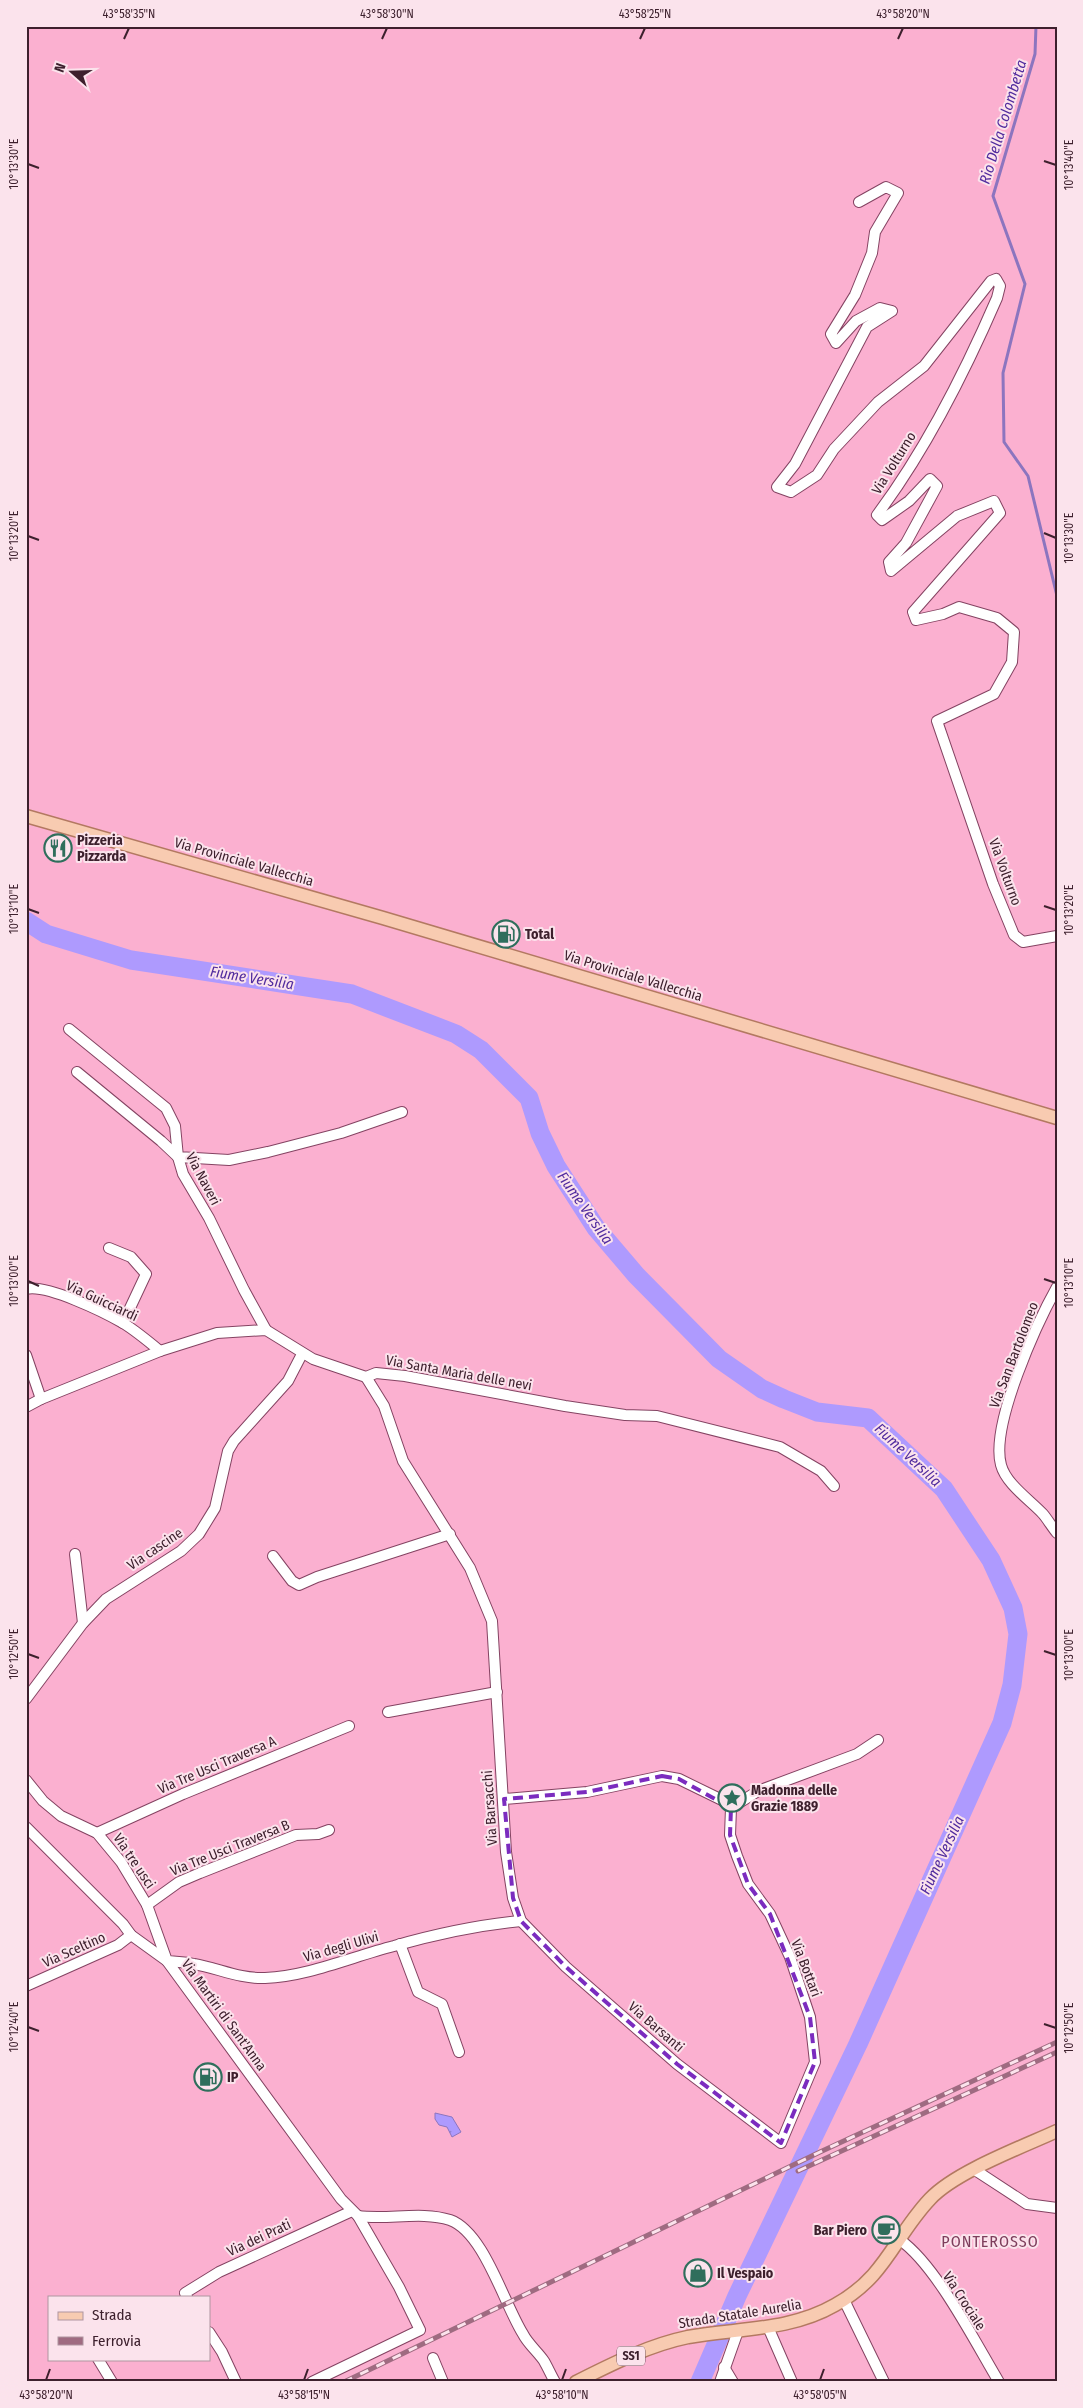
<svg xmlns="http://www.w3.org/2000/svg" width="1083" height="2408" viewBox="0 0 1083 2408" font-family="'Fira Sans Condensed',sans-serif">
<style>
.water{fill:url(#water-ripples);stroke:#8c75bf}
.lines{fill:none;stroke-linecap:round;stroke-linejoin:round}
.stream{stroke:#8c75bf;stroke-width:3}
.river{stroke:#ae9afe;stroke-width:19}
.minor-casing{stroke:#844362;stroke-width:12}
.major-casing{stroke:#b37961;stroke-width:15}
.minor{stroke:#fff;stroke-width:10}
.major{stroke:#f8cbb1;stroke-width:12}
.rail-casing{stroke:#9f6b81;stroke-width:5}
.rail{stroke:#fbe3ec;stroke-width:3;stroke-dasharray:9;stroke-linecap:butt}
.marked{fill:none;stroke:#7b2cbf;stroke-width:4;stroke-dasharray:10 6;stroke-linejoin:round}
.ticks{fill:none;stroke:#3d202d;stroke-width:2}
.labels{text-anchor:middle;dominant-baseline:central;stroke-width:4;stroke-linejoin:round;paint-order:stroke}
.shield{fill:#fbe3ec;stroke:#765a66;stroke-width:1}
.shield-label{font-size:12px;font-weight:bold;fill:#3d202d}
.street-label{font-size:14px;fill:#3d202d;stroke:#fbe3ec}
.poi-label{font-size:14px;font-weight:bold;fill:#3d202d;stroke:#fbe3ec;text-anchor:start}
.water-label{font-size:15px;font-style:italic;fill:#512c9e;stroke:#fbe3ec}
.quarter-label{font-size:16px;letter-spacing:1px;fill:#7e3e5c;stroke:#fbe3ec}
.neatline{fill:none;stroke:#3d202d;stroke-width:2}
.ticks-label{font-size:12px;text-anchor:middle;fill:#3d202d}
</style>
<defs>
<pattern id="water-ripples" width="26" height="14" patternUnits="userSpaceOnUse" patternTransform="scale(1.25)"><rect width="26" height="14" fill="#ae9afe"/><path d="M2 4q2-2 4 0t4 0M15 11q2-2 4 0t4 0" fill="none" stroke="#8f7dce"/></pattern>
</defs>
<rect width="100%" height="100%" fill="#fbb0d0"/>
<path class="water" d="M435,2113l17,4 9,15 -9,5 -5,-10 -8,-2 -4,-6z"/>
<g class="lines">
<path class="stream" d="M1036,26l-1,28 -42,142 32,88 -22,89 1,69 24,34 29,120"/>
<path class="river" d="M26,921l20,13 85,26 221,34 104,40 25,16 48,48 11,35 16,33 40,62 40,47 83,84 43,30 22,10 33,13 51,6 76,71 47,71 22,48 5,26 -6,51 -10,38 -144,321 -121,252 -37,86"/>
<g class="minor-casing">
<g id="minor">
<path d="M859,202l27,-15 12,6 -23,39 -3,21 -17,42 -24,39 5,9 20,-22 24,-13 12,3 -25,16 -72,137 -18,23 14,5 26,-17 17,-26 44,-47 46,-36 67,-85 5,-2 4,7 -3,12c-32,74 -72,153 -120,217l5,5 27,-19 21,-22 7,7 -31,57 -17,19 2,9 66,-55 37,-15 6,12 -87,99 3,8 27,-6 16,-7 38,11 17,14 -2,30 -18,32 -57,27 56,163 21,51 9,7 34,-6"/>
<path d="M69,1029l97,79 9,18 3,31 51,3 39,-8 73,-19 61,-21"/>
<path d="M77,1072l84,69 17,16 5,17 26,44 35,72 22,40"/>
<path d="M109,1248l22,9 15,17 -23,49"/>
<path d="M1057,1287c-20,36 -67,138 -56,178 5,19 29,35 42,49 5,6 9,13 14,19"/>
<path d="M26,1289c21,-5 78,23 97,34 13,8 25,18 37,28"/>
<path d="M26,1355l15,44"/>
<path d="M366,1377l18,29 19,55 67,107 22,53 14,231 7,46 8,23 45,46 111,97 104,79 34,-81 -5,-45 -20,-60 -20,-43 -22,-30 -11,-28 -7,-21 1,-27 -9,-8 -43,-21 -17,-3 -75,16 -83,7"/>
<path d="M26,1407l15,-8 119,-48 57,-18 49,-3 47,29 53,18 10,-4 29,3 160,30 60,9 32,1 123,31 41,24 13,15"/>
<path d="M75,1554l8,69"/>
<path d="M273,1556l19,25 7,4 18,-8 133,-43"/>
<path d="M26,1699l57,-76 23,-24 75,-48 18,-17 16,-26 13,-57 6,-10 54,-60 14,-27"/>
<path d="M388,1712l109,-20"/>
<path d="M26,1780l17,21 18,15 36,17 24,29 26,43 20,56c9,1 18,1 27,3 24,4 45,15 71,14 44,-2 86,-21 129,-32 42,-12 84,-21 127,-25"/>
<path d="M731,1808l27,-17 99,-37 21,-14"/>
<path d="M26,1827l97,97 8,11 36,26 174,238 17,17 41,71 21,43 -108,52"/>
<path d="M97,1833l86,-39 166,-68"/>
<path d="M147,1905l32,-23 21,-9 96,-38 22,-1 11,-4"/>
<path d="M400,1944l18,48 24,12 17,48"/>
<path d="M26,1986l92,-41 13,-10"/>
<path d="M975,2170l52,34 30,4"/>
<path d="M358,2216c30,4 64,-5 92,4 34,12 54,84 73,114 5,10 15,18 21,27 4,7 7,14 11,21"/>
<path d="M900,2240c36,25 75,102 99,142"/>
<path d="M187,2297l-2,-4 34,-21 133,-61"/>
<path d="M844,2300l40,82"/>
<path d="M768,2327l24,55"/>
<path d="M209,2332l13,20 14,30"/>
<path d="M433,2358l10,24"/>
<path d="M98,2359l14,23"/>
<path d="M724,2367l9,15"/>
<path d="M720,2382l18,-51"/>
</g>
</g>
<g class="major-casing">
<g id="major">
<path d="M26,816l357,102 674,200"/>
<path d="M576,2382c36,-18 73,-37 112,-45 50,-9 102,-6 147,-32 51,-28 59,-68 95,-106 25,-27 92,-52 127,-68"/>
</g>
</g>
<use href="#minor" class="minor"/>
<use href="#major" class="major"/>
<g class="rail-casing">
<g id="rail">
<path d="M798,2171l259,-119"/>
<path d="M344,2382l476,-230 237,-110"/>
</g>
</g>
<use href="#rail" class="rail"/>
</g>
<path class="marked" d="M662,1776l17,3 52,29 -1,27 18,49 22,30 40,103 5,45 -34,81 -104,-79 -111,-97 -45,-46 -8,-23 -9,-99 83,-7z"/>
<path class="ticks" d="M124,39l5,-11M382,39l5,-11M640,39l5,-11M898,39l5,-11M1044,161l12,4M28,164l11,4M1044,533l12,5M28,536l11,4M1044,906l12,4M28,909l11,4M1044,1279l12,4M28,1281l11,5M1044,1651l12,4M28,1654l11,4M1044,2024l12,4M28,2027l11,4M46,2380l4,-11M304,2380l4,-11M562,2380l4,-11M820,2380l4,-11"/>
<defs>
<g id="restaurant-ring" transform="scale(1.4375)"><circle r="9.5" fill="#fbe3ec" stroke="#2f6e5c" stroke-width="1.5"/><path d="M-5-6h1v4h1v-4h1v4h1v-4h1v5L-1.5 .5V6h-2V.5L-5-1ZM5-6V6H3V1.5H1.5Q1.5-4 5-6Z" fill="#2f6e5c"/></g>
<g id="fuel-ring" transform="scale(1.4375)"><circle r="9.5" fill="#fbe3ec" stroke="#2f6e5c" stroke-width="1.5"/><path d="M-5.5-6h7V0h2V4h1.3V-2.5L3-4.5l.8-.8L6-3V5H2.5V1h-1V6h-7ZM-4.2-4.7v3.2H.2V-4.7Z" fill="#2f6e5c"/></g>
<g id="sight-ring" transform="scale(1.4375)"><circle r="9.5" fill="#fbe3ec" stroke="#2f6e5c" stroke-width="1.5"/><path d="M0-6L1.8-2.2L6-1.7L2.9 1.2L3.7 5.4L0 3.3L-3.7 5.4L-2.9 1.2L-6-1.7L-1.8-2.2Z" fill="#2f6e5c"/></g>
<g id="cafe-ring" transform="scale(1.4375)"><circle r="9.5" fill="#fbe3ec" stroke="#2f6e5c" stroke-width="1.5"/><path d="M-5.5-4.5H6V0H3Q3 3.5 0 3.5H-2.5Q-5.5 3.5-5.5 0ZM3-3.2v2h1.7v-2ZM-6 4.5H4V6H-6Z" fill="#2f6e5c"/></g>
<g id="shop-ring" transform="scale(1.4375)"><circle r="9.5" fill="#fbe3ec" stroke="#2f6e5c" stroke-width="1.5"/><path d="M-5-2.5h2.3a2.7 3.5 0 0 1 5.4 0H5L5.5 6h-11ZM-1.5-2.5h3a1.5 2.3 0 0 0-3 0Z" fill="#2f6e5c"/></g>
</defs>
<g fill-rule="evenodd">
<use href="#restaurant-ring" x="58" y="848"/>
<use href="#fuel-ring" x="506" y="934"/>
<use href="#sight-ring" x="732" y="1798"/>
<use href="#fuel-ring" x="208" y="2077"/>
<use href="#cafe-ring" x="886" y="2230"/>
<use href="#shop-ring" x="698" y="2273"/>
</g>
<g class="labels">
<rect class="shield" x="617" y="2346.5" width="28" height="19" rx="4"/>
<g class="shield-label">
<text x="631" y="2356">SS1</text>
</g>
<g class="street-label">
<text transform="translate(894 463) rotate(-58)">Via Volturno</text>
<text transform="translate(244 862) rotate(16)">Via Provinciale Vallecchia</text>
<text transform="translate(1005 872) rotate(70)">Via Volturno</text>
<text transform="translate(633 976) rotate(17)">Via Provinciale Vallecchia</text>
<text transform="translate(203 1179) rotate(62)">Via Naveri</text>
<text transform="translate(102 1301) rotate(25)">Via Guicciardi</text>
<text transform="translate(1014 1355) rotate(-69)">Via San Bartolomeo</text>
<text transform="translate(459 1373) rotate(10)">Via Santa Maria delle nevi</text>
<text transform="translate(155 1549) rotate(-34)">Via cascine</text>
<text transform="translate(217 1765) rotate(-23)">Via Tre Usci Traversa A</text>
<text transform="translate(490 1808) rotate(-94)">Via Barsacchi</text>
<text transform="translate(230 1848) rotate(-22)">Via Tre Usci Traversa B</text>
<text transform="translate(134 1861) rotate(56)">Via tre usci</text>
<text transform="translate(341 1947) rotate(-16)">Via degli Ulivi</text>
<text transform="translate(74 1950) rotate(-24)">Via Sceltino</text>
<text transform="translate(806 1968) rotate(69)">Via Bottari</text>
<text transform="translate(224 2015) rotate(54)">Via Martiri di Sant'Anna</text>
<text transform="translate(656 2027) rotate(41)">Via Barsanti</text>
<text transform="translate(259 2238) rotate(-25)">Via dei Prati</text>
<text transform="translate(964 2301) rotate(57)">Via Crociale</text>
<text transform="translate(740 2314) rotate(-9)">Strada Statale Aurelia</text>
</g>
<g class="poi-label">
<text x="77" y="840">Pizzeria<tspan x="77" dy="16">Pizzarda</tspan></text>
<text x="525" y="934">Total</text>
<text x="751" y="1790">Madonna delle<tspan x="751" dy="16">Grazie 1889</tspan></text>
<text x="227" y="2077">IP</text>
<text x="867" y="2230" text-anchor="end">Bar Piero</text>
<text x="717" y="2273">Il Vespaio</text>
</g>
<g class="water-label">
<text transform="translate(1003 122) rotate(-73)">Rio Della Colombetta</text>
<text transform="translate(252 978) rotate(9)">Fiume Versilia</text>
<text transform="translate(585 1208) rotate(55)">Fiume Versilia</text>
<text transform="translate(908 1455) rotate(43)">Fiume Versilia</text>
<text transform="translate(942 1855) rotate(-65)">Fiume Versilia</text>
</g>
<g class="quarter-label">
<text x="990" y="2241">PONTEROSSO</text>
</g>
</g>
<rect width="1083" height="2408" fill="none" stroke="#fbe3ec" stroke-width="55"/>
<rect x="48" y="2296" width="162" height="65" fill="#fbe3ec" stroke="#af95a0"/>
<rect x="58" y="2312" width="25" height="8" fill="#f8cbb1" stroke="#af95a0"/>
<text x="92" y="2320" font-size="15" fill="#3d202d">Strada</text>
<rect x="58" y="2337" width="25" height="8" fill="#9f6b81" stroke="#af95a0"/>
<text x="92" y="2346" font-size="15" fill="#3d202d">Ferrovia</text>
<g transform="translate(72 72) rotate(290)" stroke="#fbe3ec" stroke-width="4" paint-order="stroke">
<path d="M0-4L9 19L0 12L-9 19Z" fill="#3d202d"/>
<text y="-8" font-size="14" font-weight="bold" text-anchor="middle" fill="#3d202d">N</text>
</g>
<rect x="28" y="28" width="1028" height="2352" class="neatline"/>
<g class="ticks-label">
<text x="129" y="18">43°58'35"N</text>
<text x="387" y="18">43°58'30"N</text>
<text x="645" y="18">43°58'25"N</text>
<text x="903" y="18">43°58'20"N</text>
<text transform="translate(14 164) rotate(-90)" y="4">10°13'30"E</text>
<text transform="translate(1069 165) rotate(-90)" y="4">10°13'40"E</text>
<text transform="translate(14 536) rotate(-90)" y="4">10°13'20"E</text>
<text transform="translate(1069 538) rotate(-90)" y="4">10°13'30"E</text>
<text transform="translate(14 909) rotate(-90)" y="4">10°13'10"E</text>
<text transform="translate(1069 910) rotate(-90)" y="4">10°13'20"E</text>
<text transform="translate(14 1281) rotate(-90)" y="4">10°13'00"E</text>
<text transform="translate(1069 1283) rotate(-90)" y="4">10°13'10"E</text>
<text transform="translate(14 1654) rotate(-90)" y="4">10°12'50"E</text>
<text transform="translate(1069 1655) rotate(-90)" y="4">10°13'00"E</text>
<text transform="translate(14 2027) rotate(-90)" y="4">10°12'40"E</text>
<text transform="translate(1069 2028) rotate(-90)" y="4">10°12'50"E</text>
<text x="46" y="2399">43°58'20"N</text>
<text x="304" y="2399">43°58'15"N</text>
<text x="562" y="2399">43°58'10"N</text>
<text x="820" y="2399">43°58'05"N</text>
</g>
</svg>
